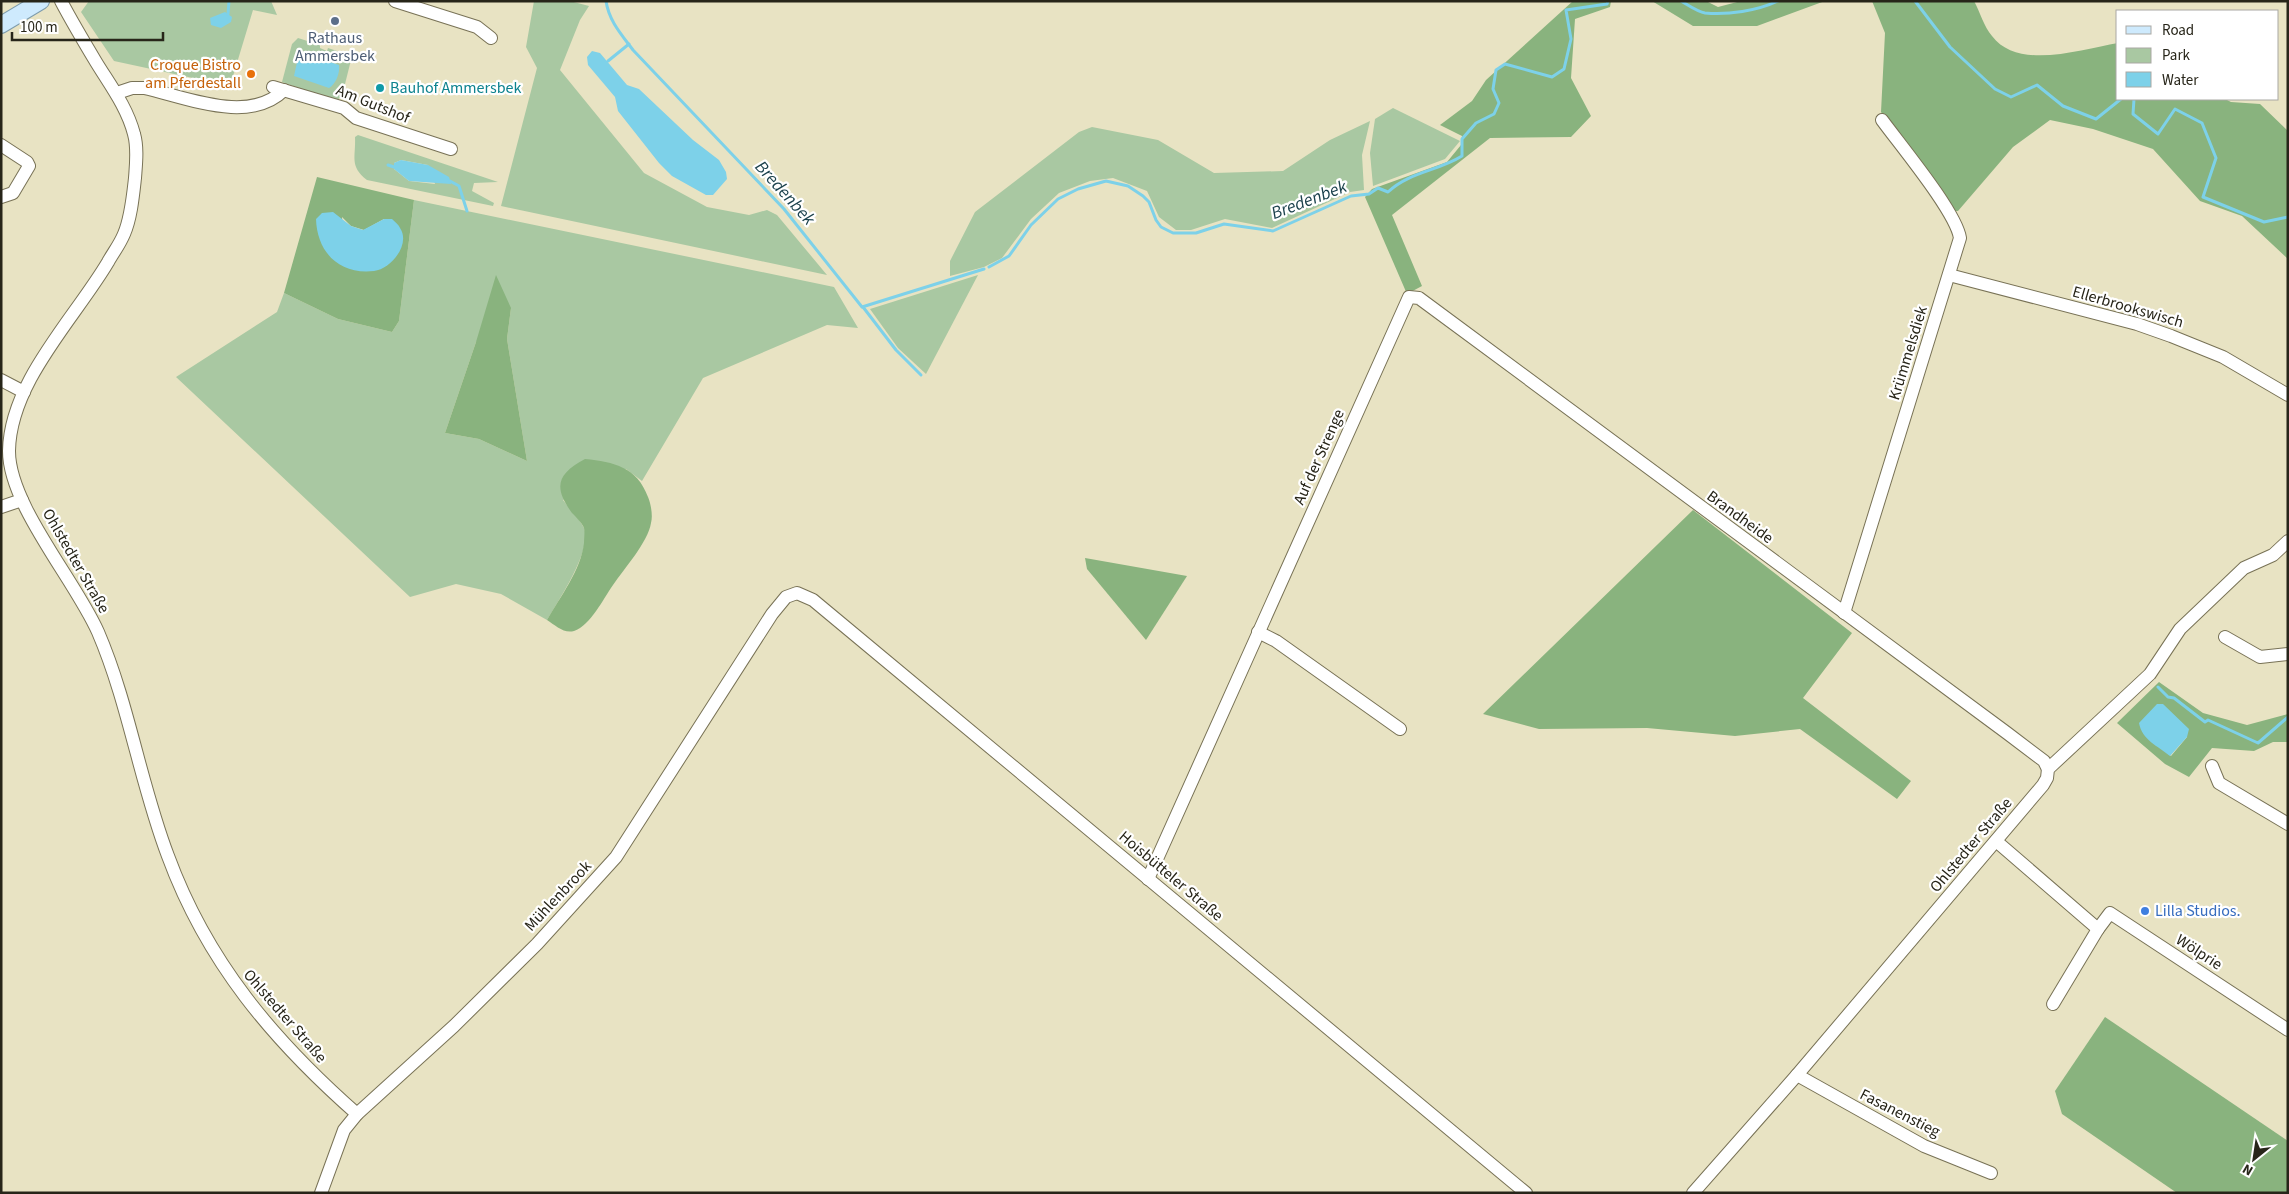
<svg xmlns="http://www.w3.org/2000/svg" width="2289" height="1194" viewBox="0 0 2289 1194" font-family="'Source Sans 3',sans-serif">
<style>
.green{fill:#a9c8a2;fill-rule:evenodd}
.forest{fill:#89b37e;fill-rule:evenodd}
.water{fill:#7dd1e9}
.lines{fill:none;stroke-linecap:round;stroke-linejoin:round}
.stream{stroke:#7dd1e9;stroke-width:3}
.minor-casing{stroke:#787256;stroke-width:14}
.major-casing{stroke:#7e9cac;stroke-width:18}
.minor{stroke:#fff;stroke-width:12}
.major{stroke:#ceeafd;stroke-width:16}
.service-dot{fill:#5c6f8a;stroke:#fff;stroke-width:2}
.food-dot{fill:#e8710a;stroke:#fff;stroke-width:2}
.culture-dot{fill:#0f9aa8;stroke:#fff;stroke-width:2}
.shop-dot{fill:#3f7fe0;stroke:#fff;stroke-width:2}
.labels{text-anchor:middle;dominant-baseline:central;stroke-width:4.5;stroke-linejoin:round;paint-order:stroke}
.service-label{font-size:16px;fill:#4e5e75;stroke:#fff}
.food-label{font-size:16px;fill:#c56008;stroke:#fff;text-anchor:end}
.culture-label{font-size:16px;fill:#0d838f;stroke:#fff;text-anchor:start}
.street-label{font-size:16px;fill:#272519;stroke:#fff}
.shop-label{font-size:16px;fill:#366cbe;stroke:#fff;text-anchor:start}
.water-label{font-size:18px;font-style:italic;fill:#1b414c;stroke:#fff}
</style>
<rect width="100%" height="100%" fill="#e8e3c3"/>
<g class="green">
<path d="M89,1h182l6,14 -24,-5 -23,76 -116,-25 -33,-49z"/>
<path d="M534,1h36l19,5 -9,14 -20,50 84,103 63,34 42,8 18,-5 10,5 50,60 -326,-69 36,-138 -11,-21z"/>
<path d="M298,38l22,7v3l7,3 1,-3 24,8 -10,40 -6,5 -54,-19 10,-38z"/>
<path d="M1393,108l67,33 -15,18 -72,27 -3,-33 5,-34z"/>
<path d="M1370,121l-8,34 2,35 -14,2 -78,36 -47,-9 -34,11h-15l-17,-13 -12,-26 -34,-13 -23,3 -31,12 -28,26 -29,39 -18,9 -34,9v-15l25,-49 104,-80 13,-5 66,13 56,33 69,-2 47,-31z"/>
<path d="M358,135l140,47 -24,1 -2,8 22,12 -1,3 -126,-26c-18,-14 -11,-23 -12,-43zM401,160l27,5 7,19 -26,-3 -15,-12v-6z"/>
<path d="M414,200l420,87 24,41 -31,-3 -124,53 -61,103 -16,-12 -63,31c6,8 16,18 21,28 9,21 -26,73 -37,92l-46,-26 -45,-10 -46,13 -234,-220 101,-65 7,-19 54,26 54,13 7,-11zM511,308l-4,31 20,122 -48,-22 -34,-6 31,-91z"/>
<path d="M978,275l-52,99 -28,-26 -28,-39z"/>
</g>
<g class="forest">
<path d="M1573,1h38l-1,6 -35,12 -4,59 20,38 -20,21 -81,1 -98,77 30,71 -15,8 -42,-97 7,-8 75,-27 14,-17 1,-9 -22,-11 32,-24 14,-21z"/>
<path d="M1652,1h54l12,6 23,-6h84l-68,25h-64z"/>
<path d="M1872,1h102c6,11 10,26 18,35 26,35 90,13 126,7v56h107l6,3 29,2 28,27v128l-46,-43 -42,-15 -47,-52 -60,-20 -43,-9 -37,27 -55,64h-7l-70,-99 4,-79z"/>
<path d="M317,177l97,23 -15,121 -7,11 -54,-13 -54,-26zM342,217l9,9 13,4 20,-11 3,46c-14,7 -26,7 -41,1z"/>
<path d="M496,275l15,33 -4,31 20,122 -48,-22 -34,-6 31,-91z"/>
<path d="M585,459c29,3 52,8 63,38 3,7 5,19 3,26 -3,19 -27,46 -38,62 -10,14 -22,40 -39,46 -10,3 -19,-6 -27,-11 13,-23 34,-50 37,-77 0,-4 1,-11 0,-15 -2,-5 -8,-11 -12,-15 -19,-26 -15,-39 13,-54z"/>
<path d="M1693,510l159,123 -49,65 108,83 -14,18 -97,-70 -65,7 -88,-8 -108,1 -56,-15z"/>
<path d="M1085,558l102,18 -41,64 -59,-71z"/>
<path d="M2159,682l44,31 44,12 41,-11v28h-15l-19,9 -42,-3 -23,29 -24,-13 -48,-41zM2187,737l-16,19 -18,-14z"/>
<path d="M2105,1017l183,124v52h-111l-115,-79 -7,-23z"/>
</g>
<g class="water">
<path d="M225,12l7,5 -1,5 -10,6 -10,-3 -1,-7z"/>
<path d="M592,51l8,2 27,32 12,4 54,51 26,20 7,12 1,7 -14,16h-7l-34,-19 -13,-13 -41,-52 -3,-14 -27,-32 -1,-8z"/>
<path d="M303,53l36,12c1,8 -3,19 -10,23l-35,-12 4,-18z"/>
<path d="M401,160l27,5 21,12 2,7 -42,-3 -15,-12v-6z"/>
<path d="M333,212l18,14 12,4 21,-11h8c3,3 7,6 8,9 11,16 -9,41 -26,43 -35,4 -57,-19 -58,-52l6,-6z"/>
<path d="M2157,704h6l26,25 -2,8 -17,19c-12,-10 -28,-16 -31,-33z"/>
</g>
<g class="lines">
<g class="stream">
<path d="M606,1c3,20 15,33 27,49l151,159 78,98 122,-38"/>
<path d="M1681,1c7,4 17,11 24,12 23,2 52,-2 73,-12"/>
<path d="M1915,1l35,46 45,42 16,8 26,-12 26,21 33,13 25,-20"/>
<path d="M228,14l1,-13"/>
<path d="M608,61l21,-17"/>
<path d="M2134,99l-1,15 25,20 17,-25 27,14 14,35 -13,39 61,25 24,-5"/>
<path d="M388,165l6,2"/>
<path d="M450,181l9,5 8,25"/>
<path d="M989,267l20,-11 22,-31 27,-26 20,-10 28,-8 22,5 15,10 6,6 7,18 5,7 12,6h23l28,-9 49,7 78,-35 18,-2 9,-6 10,4c21,-20 50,-21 74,-36v-17l14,-16 18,-9 5,-11 -6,-14 3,-19 9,-6 47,13 12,-8 7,-30 -5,-29 41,-6 1,-3"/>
<path d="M863,307l33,43 25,25"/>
<path d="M2158,687l10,10 6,1 31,24 3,-2 50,23 30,-26"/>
</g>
<g class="minor-casing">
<g id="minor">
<path d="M61,1c11,21 23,41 35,61 14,23 31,45 38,72 4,14 2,30 1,44 -2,18 -4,40 -11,56 -4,10 -11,19 -16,28 -33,56 -98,120 -99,189 0,54 66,129 89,181 31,72 42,151 70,224 39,106 105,184 189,258"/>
<path d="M395,1l82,26 14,11"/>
<path d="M273,87l71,21 12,10 95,31"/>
<path d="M117,93l15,-5h12c42,9 105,37 140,2"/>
<path d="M1,145l26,17 2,4 -16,27 -12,4"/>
<path d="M1949,275l188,49 34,12 52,21 65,38"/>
<path d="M1,380l23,12"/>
<path d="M1,507l21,-7"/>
<path d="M1844,613l116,-375c-4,-26 -59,-92 -78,-118"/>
<path d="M1258,632l18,9 124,88"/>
<path d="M2225,637l35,20 28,-3"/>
<path d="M2212,766l7,17 69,41"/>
<path d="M1996,841l102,88 12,-16 178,117"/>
<path d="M1148,879l261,-582 10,1 588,435 37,28 4,8"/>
<path d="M2053,1004l45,-75"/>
<path d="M1797,1075l127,71 67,27"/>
<path d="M321,1193l23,-63 13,-16 97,-88 83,-82 79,-87 156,-243 14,-17 11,-4 16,7 713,593"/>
<path d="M1693,1193l104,-118 246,-290 4,-7 1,-9 102,-95 30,-45 64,-61 29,-13 15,-14"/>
</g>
</g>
<g class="major-casing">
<path id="major" d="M1,25l40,-24"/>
</g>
<use href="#minor" class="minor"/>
<use href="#major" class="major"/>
</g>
<circle class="service-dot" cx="335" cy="21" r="5"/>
<circle class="food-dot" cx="251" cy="74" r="5"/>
<circle class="culture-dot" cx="380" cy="88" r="5"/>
<circle class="shop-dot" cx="2145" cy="911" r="5"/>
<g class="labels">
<g class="service-label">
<text x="335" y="38">Rathaus<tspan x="335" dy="18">Ammersbek</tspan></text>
</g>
<g class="food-label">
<text x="241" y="65">Croque Bistro<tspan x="241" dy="18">am Pferdestall</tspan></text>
</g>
<g class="culture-label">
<text x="390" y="88">Bauhof Ammersbek</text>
</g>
<g class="street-label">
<text transform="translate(373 104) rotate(22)">Am Gutshof</text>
<text transform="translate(2128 307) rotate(16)">Ellerbrookswisch</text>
<text transform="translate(1908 353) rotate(-73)">Krümmelsdiek</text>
<text transform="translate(1319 457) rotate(-66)">Auf der Strenge</text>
<text transform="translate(1740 517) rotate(36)">Brandheide</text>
<text transform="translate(76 561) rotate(60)">Ohlstedter Straße</text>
<text transform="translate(1971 845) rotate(-50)">Ohlstedter Straße</text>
<text transform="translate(1171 876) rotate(40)">Hoisbütteler Straße</text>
<text transform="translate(558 896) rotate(-47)">Mühlenbrook</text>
<text transform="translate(2199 952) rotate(33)">Wölprie</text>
<text transform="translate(285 1016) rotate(49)">Ohlstedter Straße</text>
<text transform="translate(1900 1113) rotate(27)">Fasanenstieg</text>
</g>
<g class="shop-label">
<text x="2155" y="911">Lilla Studios.</text>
</g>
<g class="water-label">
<text transform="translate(785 193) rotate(48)">Bredenbek</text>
<text transform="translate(1309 200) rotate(-21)">Bredenbek</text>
</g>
</g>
<rect width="2289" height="1194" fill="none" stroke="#272519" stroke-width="5"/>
<rect x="2116" y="10" width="162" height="90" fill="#ffffff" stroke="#a9a8a3"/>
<rect x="2126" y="26" width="25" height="8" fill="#ceeafd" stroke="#a9a8a3"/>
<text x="2162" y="35" font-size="15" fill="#272519">Road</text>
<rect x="2126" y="48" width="25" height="15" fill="#a9c8a2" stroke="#a9a8a3"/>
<text x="2162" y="60" font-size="15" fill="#272519">Park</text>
<rect x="2126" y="72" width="25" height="15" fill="#7dd1e9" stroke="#a9a8a3"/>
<text x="2162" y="85" font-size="15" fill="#272519">Water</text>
<g transform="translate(2254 1159) rotate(210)" stroke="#ffffff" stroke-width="4" paint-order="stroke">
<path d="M0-4L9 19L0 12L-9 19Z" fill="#272519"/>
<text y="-8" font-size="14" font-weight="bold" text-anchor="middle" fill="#272519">N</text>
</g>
<path d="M12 32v8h151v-8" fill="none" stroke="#272519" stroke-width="2.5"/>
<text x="20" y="32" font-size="15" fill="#272519" stroke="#ffffff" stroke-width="4" paint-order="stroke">100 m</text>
</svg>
